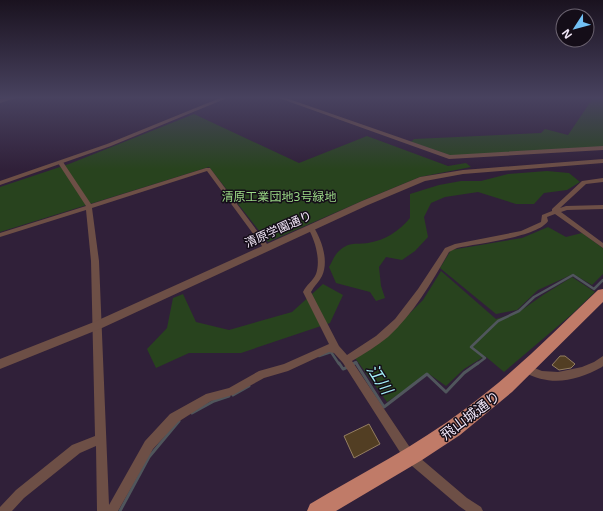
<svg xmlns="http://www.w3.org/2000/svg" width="603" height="511" viewBox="0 0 603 511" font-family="'Noto Sans','Noto Sans JP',sans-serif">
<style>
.green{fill:#28431e}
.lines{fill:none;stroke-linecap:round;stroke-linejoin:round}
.stream-far1{stroke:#50565c;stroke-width:2.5}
.stream{stroke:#50565c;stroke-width:3}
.building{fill:#523e23;stroke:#947e61}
.minor{fill:#6d4f46;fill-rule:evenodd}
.tertiary{fill:#6d4f46;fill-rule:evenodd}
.trunk{fill:#c07b68;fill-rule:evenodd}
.labels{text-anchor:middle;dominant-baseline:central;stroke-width:3;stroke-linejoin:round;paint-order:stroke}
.park-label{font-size:12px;fill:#9bd986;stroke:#140d18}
.street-label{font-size:12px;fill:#f1e6f7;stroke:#140d18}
.near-street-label{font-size:14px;fill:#f1e6f7;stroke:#140d18}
.near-water-label{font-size:16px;font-style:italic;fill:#a4f1f9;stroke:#140d18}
</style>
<rect width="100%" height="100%" fill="#302039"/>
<g class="green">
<path d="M593,98h10v49l-151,9 -41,-14 3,-3 127,-6 4,-4 23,6z"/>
<path d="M194,114l105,49 68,-27 81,30 18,-3 5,4 -51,10 -51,21 -101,44 -59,-75 -209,65v-45l69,-23z"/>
<path d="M547,171l22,2 11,9 -13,8 -23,3 -10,11h-18l-38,-12 -33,5 -14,6 -7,14 4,20 -13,14 -13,9 -16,-3 -7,10 2,19 4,12 -9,3 -6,-9 -34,-9 -7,-16c3,-5 6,-13 10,-16 11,-10 17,-6 29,-8 18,-3 31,-12 42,-25v-24l29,-9 22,-4h20l27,-7z"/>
<path d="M548,227l18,10 16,-4 21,15v26l-11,11 -19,-11 -35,16 -21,20 -21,4 -56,-46 11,-18 71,-12z"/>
<path d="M441,271l55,48 23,-7 24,-17 29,-18 23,15 -24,23 -67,57 -19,-16 -21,13 -18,17 -17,-12 -42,28 -32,-44 36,-26 32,-32z"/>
<path d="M323,284l20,11 -13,28 -89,30h-52l-33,15 -9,-19 20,-21 6,-30 10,-4 13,28 33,8 63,-18z"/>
</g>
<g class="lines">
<g class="stream-far1">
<path d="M319,356l12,-4 8,12"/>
<path d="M353,364l3,-2 1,2"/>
<path d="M477,364l8,-6 -14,-11 27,-26 21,-10 15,-14 39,-22 21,14 9,-9"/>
</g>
<g class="stream">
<path d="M339,363l4,6 5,-2"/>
<path d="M356,363l28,44 43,-33 19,18 18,-19 14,-10"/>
<path d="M352,364l3,-1"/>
<path d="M233,395l16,-9"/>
<path d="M192,413l22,-12 15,-5"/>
<path d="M120,511l29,-54 30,-36"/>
</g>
</g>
<g class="building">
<path d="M560,356h5l10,8 -4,4 -12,2 -7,-5z"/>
<path d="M369,424l11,20 -26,14 -10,-22z"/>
</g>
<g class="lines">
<g class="minor">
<path d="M61,161l2,1 28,42 115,-36h4l60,80 -3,2h-2l-58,-79 -115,37 7,53 10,244 36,-64 25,-27 36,-20 23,-6 30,-17 25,-7 45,-20 -26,-52c3,-7 10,-11 13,-18 5,-14 -1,-34 -8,-46l1,-2h4c9,14 16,35 9,50 -3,6 -8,10 -11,16l28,54 8,9 29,-19 19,-17 23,-30 27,-41 10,-4 66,-13 20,-9 1,-7 10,-4v-2l30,-28 21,-3v4l-17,2 -26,24 6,-2 37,-1v4l-36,1 -6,2 42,31v5l-48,-34 -8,3 1,4c-10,16 -72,23 -91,27l-8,4c-17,30 -35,61 -61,85 -11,9 -24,17 -36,24l61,91 54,46 14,9 2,4h-17l-7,-5 -54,-46 -62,-97 -9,-10 -5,-1 -41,19 -24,7 -31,17 -22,6 -33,21 -25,27 -35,62h-21l-1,-65 -16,7 -56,45 -12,13h-12v-4l16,-17 56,-45 23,-9 -4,-175 -5,-51 -86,27v-4l86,-27 -28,-43z"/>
<path d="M603,356v10l-1,1c-26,14 -51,20 -78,5l-2,-3 2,-3 3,-1 15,6 16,1 24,-5 12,-5z"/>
</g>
<g class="tertiary">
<path d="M8,98h8l-16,5v-4z"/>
<path d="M220,98h7l-116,48 -111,39v-4l107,-37z"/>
<path d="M279,98h7l164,57 153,-9v4l-154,9z"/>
<path d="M603,159v4l-140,11 -38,7 -57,24 -266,123 -102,41v-10l94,-37 268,-121 58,-24 43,-7z"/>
</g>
<path class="trunk" d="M603,289v13l-91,90 -52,43 -38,25 -86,51h-29l3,-7c52,-31 106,-58 155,-95 48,-35 90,-78 133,-119z"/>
</g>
<linearGradient id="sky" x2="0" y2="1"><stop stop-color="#1a121f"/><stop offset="0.58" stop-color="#48425f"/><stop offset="1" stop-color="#48425f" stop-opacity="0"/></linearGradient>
<rect width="603" height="169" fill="url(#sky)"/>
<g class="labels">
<g class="park-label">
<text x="279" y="196">清原工業団地3号緑地</text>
</g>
<g class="street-label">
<text transform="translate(278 229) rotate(-24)">清原学園通り</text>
</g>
<g class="near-street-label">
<text transform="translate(470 415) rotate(-37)">飛山城通り</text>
</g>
<g class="near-water-label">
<text transform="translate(380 379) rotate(57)">江川</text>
</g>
</g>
<g transform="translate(575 28) rotate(234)"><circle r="19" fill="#140d18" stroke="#6c6471"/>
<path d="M0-3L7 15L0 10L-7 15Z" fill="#72c1f5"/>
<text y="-6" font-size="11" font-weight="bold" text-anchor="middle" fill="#f1e6f7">N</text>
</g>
</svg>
